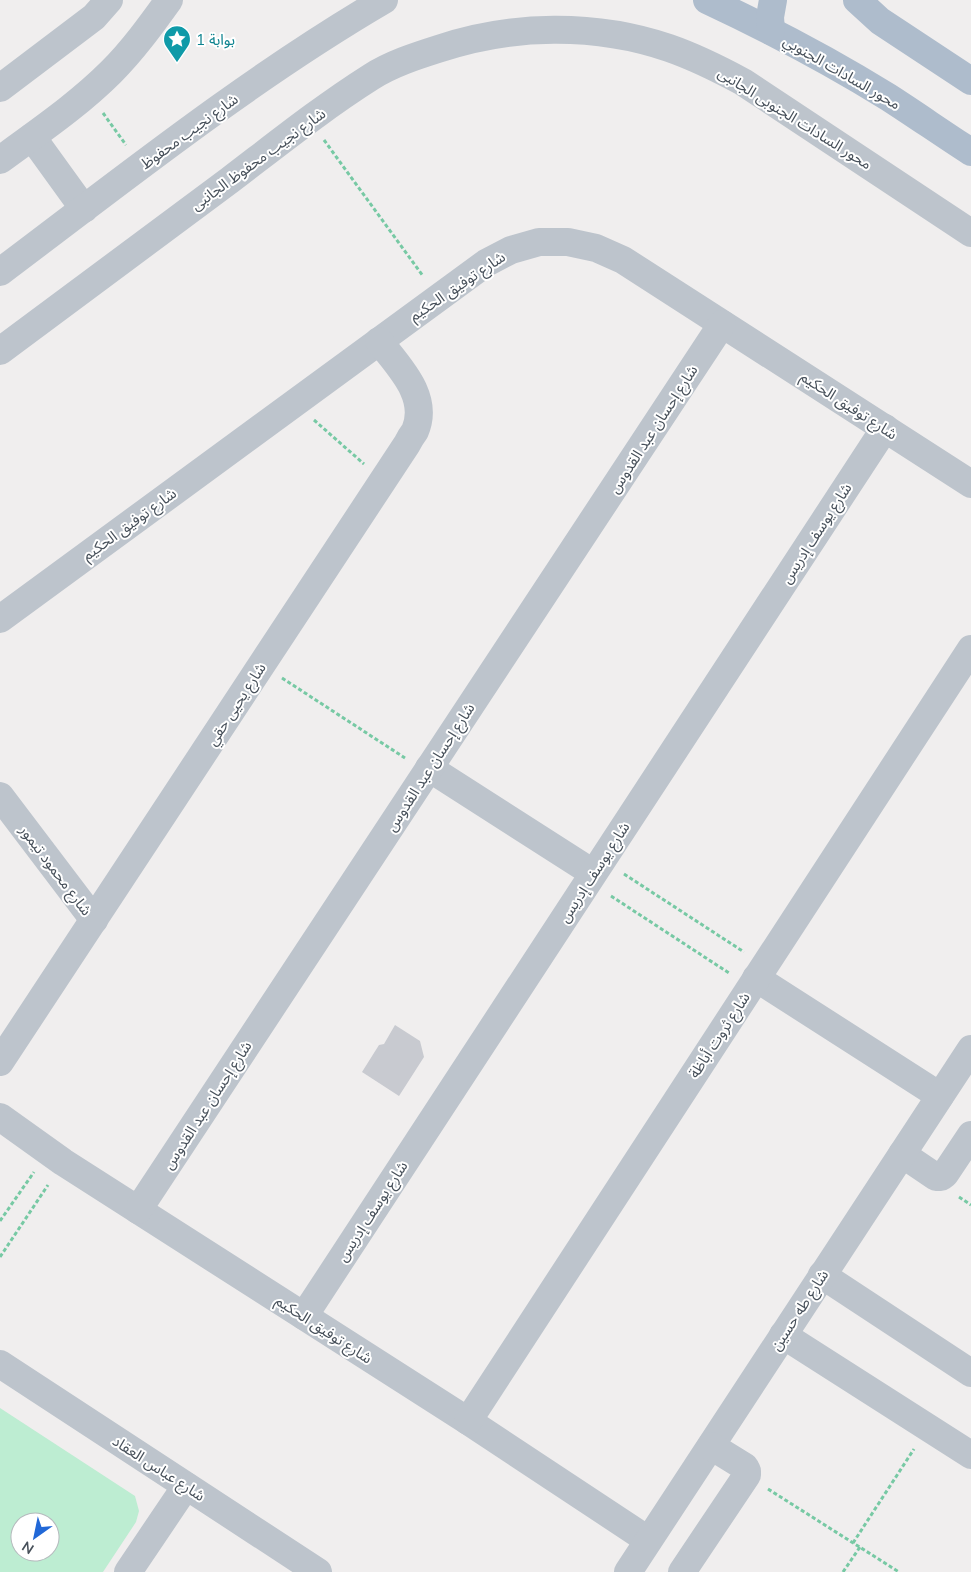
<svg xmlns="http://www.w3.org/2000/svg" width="971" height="1572" viewBox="0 0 971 1572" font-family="Mulish,'Noto Sans Arabic',sans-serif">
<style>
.green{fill:#bdedd2;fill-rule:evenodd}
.building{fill:#c8cad0}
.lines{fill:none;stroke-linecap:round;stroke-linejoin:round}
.path{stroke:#77c9a4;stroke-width:3;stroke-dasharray:4 2.5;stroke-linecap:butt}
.minor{stroke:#bdc4cc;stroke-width:28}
.major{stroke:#aebccc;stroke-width:28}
.labels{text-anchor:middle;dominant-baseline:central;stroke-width:4;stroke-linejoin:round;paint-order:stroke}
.culture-label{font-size:15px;fill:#0d838f;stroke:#fff;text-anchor:start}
.street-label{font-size:15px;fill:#47505a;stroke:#fff}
</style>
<rect width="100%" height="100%" fill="#f0eeee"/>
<path class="green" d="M0,1408l135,88 4,15 -3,11 -33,50h-103zM20,1522h30v30h-30z"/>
<path class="building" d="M395,1025l25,16 4,16 -25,39 -37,-24 17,-27 5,-1z"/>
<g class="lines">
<g class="path">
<path d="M103,113l23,32"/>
<path d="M324,140l99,136"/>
<path d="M314,420l50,44"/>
<path d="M282,678l123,80"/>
<path d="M624,874l120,78"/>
<path d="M611,896l118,77"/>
<path d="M959,1197l12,8"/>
<path d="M0,1221l34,-49"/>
<path d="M0,1257l48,-72"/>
<path d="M768,1489l131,83"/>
<path d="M853,1543l61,-94"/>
<path d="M843,1572l17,-25"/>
</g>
<g class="minor">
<path d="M0,88l94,-71 15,-17"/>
<path d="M32,137l52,72"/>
<path d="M0,160c38,-28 78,-55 111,-88 22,-22 40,-47 58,-72"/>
<path d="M0,272c125,-94 249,-193 384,-272"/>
<path d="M0,351c77,-57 153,-114 230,-171 46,-35 92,-72 141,-103 20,-13 45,-21 67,-28 74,-25 158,-26 231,-1 26,9 50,21 74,34l228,151"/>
<path d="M0,619l486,-356 25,-13 28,-8h29l28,6 27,12 348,224"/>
<path d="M429,768l164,105"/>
<path d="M0,796l94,124"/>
<path d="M756,978l184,118"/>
<path d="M0,1062l407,-618c2,-4 5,-9 8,-13 15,-35 -17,-65 -36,-90"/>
<path d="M0,1117l63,45 405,259 180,119"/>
<path d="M902,1154l34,23h5l4,-3 26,-39"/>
<path d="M138,1210l584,-886"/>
<path d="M822,1275l149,98"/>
<path d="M304,1316l581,-888"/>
<path d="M783,1335l188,120"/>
<path d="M0,1364l318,208"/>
<path d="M468,1421l503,-772"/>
<path d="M128,1572l58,-86"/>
<path d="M628,1572l343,-523"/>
<path d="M682,1572l65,-97v-4l-2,-4 -34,-21"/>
</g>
<g class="major">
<path d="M707,0c62,29 123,61 181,97 28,18 55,37 83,55"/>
<path d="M857,0l23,21 91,60"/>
<path d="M771,31l-1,-14 3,-17"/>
</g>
</g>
<defs>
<g id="sight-pin" transform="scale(1.4375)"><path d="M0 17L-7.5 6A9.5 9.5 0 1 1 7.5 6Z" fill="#0f9aa8" stroke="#fff"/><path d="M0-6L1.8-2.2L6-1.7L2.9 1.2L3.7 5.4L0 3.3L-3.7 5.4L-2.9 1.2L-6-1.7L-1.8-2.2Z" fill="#fff"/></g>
</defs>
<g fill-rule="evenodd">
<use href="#sight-pin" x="177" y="39"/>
</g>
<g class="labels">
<g class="culture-label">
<text x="196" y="39">بوابة 1</text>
</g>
<g class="street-label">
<text transform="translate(842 72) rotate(30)">محور السادات الجنوبي</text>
<text transform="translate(795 118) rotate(32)">محور السادات الجنوبى الجانبى</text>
<text transform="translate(189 131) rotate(-36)">شارع نجيب محفوظ</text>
<text transform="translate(258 159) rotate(-36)">شارع نجيب محفوظ الجانبى</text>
<text transform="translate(457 286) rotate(-34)">شارع توفيق الحكيم</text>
<text transform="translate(849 405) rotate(33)">شارع توفيق الحكيم</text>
<text transform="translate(653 429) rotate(-57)">شارع إحسان عبد القدوس</text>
<text transform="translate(129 524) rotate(-36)">شارع توفيق الحكيم</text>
<text transform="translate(816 533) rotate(-57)">شارع يوسف إدريس</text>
<text transform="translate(236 704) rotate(-57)">شارع يحيى حقي</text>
<text transform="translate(430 767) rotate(-57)">شارع إحسان عبد القدوس</text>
<text transform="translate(56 870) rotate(53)">شارع محمود تيمور</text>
<text transform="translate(594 872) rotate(-57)">شارع يوسف إدريس</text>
<text transform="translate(719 1035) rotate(-57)">شارع ثروت أباظة</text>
<text transform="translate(207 1105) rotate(-57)">شارع إحسان عبد القدوس</text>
<text transform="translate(372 1211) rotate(-57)">شارع يوسف إدريس</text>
<text transform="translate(799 1310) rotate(-57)">شارع طه حسين</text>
<text transform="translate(324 1329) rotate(33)">شارع توفيق الحكيم</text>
<text transform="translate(159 1468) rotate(33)">شارع عباس العقاد</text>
</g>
</g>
<g transform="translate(35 1537) rotate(213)"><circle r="24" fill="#ffffff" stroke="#b5b9bd"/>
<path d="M0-4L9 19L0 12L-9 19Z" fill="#2168d7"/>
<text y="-8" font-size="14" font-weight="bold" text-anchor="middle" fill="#47505a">N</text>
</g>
</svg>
